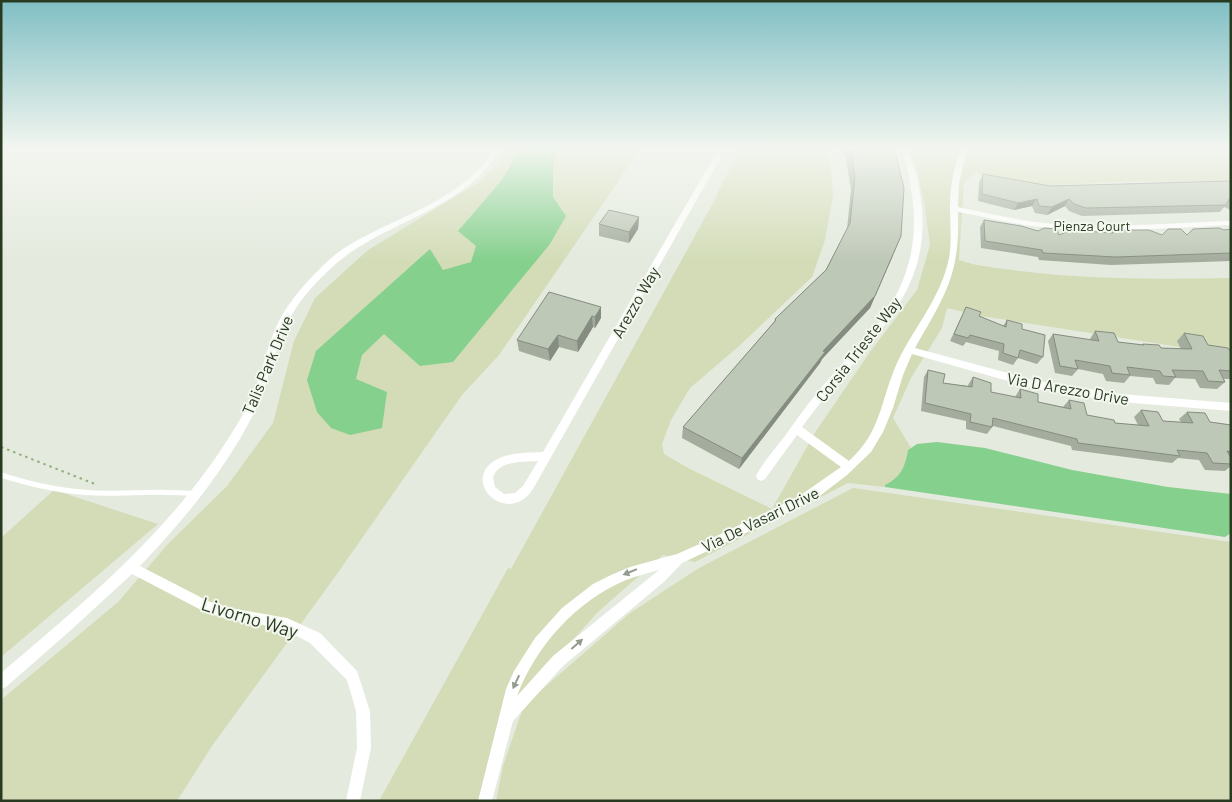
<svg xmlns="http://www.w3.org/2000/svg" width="1232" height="802" viewBox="0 0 1232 802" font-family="Barlow,sans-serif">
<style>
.green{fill:#d3dcb7}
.water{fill:#85d08d}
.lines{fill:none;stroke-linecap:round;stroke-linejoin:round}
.path{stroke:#90ae7e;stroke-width:2;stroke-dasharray:2.5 4;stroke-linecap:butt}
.lane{stroke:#fff;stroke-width:5}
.street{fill:#fff;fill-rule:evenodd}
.wall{fill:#a3ac9d}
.shaded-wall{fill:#858c80}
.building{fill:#bec8b7;stroke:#858c80}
.oneway{fill:#949c90}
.labels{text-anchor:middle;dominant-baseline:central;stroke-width:4;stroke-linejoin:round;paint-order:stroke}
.far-street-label{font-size:14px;fill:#283a20;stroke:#f3f7ef}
.street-label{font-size:16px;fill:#283a20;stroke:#f3f7ef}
.near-street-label{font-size:19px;fill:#283a20;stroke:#f3f7ef}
</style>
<rect width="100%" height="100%" fill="#e4eade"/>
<g class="green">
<path d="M508,148h133l-142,207 -37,40 -125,179 -125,172 -35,55h-176v-101l117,-98 50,-58 59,-58 46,-63 21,-82 21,-43 53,-48 111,-68 19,-18z"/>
<path d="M741,148h84l6,18 2,30 -8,44 -13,37 -74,70 -48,41 -19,32 -9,24 2,10 26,15 82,40 44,-78 54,-79 47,-62 13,-45 -5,-37 -9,-42 -7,-18h322v34c-39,0 -77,-1 -115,0 -44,1 -100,11 -140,-10l-12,10 -5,78c20,7 41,8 61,11 70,9 140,8 211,7v77l-250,-39 -34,-8 -5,20 -31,50 -18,40 18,30 -3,2c-3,17 -7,27 -22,35l-1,2 -37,-4 -153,79 -32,-7 -65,57 -80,89 -30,100h-109l129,-233 3,1 207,-375 -1,-1z"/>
<path d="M853,488l378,54v259h-735l7,-35 21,-61 106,-92 69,-45z"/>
<path d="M54,490l104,34 -157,133v-119z"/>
</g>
<g class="water">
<path d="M520,148h39l-6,17v32l13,19 -16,28 -97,118 -33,4 -36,-32 -22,21 -6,24 31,13 -5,36 -32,7 -19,-7 -14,-16 -10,-32 9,-29 114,-102 13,21 28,-8 5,-16 -18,-15 44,-51z"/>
<path d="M937,442l48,6 87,22 96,17 63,7v39l-6,4 -340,-50v-2c16,-8 20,-18 23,-35l9,-6z"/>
</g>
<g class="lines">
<path class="path" d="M1,447l94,37"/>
<path class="lane" d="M1,475c31,10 62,17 95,18 33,1 66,-3 100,1"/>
<g class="street">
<path d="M495,148h7c-41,67 -122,72 -174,123 -16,15 -30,31 -40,51 -14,28 -19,60 -33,89 -29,58 -70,108 -115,155l68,35 22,7 57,10 33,15 37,38 13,40 1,37 -11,53h-14l11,-53 -1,-37 -9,-31 -37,-37 -28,-15 -52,-8 -25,-8 -73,-38 -61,56 -65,57 -5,2v-16c87,-74 172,-144 232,-242 10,-15 18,-31 24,-47 7,-21 12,-42 21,-61 8,-16 19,-30 31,-43 12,-13 25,-26 40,-35 50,-30 113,-44 146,-97z"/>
<path d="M719,148h7l-193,341c-25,38 -72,-6 -39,-28 13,-9 34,-8 49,-9zM538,461l-15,25 -8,7 -11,1 -9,-7 -2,-10c7,-17 30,-15 45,-16z"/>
<path d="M901,148h7c49,138 -35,181 -106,279l47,34c33,-30 31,-60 48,-98 17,-36 44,-65 52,-105 4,-23 -1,-46 2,-69 1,-14 6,-27 9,-41h7l-8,36 -1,23c29,6 57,13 86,16 62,6 125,0 187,-2v4c-62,3 -125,9 -187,2 -29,-2 -57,-10 -86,-15 2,64 -13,83 -43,136l122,33 84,13 110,9v8l-110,-9 -84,-13 -125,-35 -9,21 -10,33 -10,24 -12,20 -24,23 -26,20 -29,16 -110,52 -17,18 -102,85 -50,55 -21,80h-14l28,-112 8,-18 21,-33 27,-30 31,-24 18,-9 19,-8 47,-13 27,-12 94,-45 43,-30 -44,-32 -32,44 -4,2 -4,-2 -1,-3c7,-14 19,-27 29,-40 15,-22 31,-43 49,-63 14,-16 30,-31 43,-48 43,-55 45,-113 24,-177zM659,570l-106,86 -36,40c19,-50 59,-95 109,-116 10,-4 22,-7 33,-10z"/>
</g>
</g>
<g class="wall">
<path d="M843,148h51l2,100 -26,60 -48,51 -2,4 -81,106 -57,-31 1,-11 91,-105 1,-3 51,-49 21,-41 4,-40 -5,-30z"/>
<path d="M983,174l67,12 181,-5v29l-7,-3 -4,5 -138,4 -13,-5 -4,-5 -18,9 -12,-2 -3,-7 -18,4 -36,-9 1,-19z"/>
<path d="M639,217l-1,12 -9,14 -30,-7v-12z"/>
<path d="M984,220l75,15 51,-3 2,-2 50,5h25l44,-6v32l-120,4 -72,-5 -1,-3 -57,-9 -1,-21z"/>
<path d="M601,307v11l-6,10 -2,-1 -15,25 -19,-5 -9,14 -31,-10 -2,-11z"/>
<path d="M966,307l13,9 24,10 4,-6 15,9 21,28 -6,7 -19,-6 -5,7 -15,-5 1,-9 -33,-9 -3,4 -13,-5z"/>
<path d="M1095,331l23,11 24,3 1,-1 18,4 20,1 -4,-8 7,-8 24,12 23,6v28h-8l2,3 -8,7 -17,-1 -5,-9 -20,-1 -6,7 -13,-1 -3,-6 -23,-2 -6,7 -18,-2 -3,-7 -25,-5 -6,7 -17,-3 -7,-32 5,-7 37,6v-1z"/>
<path d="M928,370l15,13 25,3v-1l5,-8 18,15 24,5 5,-8 18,13 25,5 6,-7 18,15 28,8 23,2 -4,-8 7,-7 22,11 18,1 -2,-3 8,-7 23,10 21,3v41l-6,5 -20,-1 -6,-10 -21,-2 -6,5 -100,-13 -1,-4 -78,-20 -6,8 -21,-5v-8l-45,-10 3,-34z"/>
</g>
<g class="shaded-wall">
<path d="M1037,199l-5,7 -18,4 4,-7z"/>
<path d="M1069,199l-4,7 -18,9 5,-8z"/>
<path d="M639,217l-1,12 -9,14v-11z"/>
<path d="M901,236l-31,72 -48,51 -2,4 -81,106 3,-11z"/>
<path d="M601,307v11l-6,10v-11z"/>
<path d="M592,316l1,11 -15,25 -1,-11z"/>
<path d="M558,335l1,12 -9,14 -2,-12z"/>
</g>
<g class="building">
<path d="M850,148h44l10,40 -3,48 -26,60 -52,55 2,1 -83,106 -59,-31 93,-107 -1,-1 51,-49 24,-47 5,-46z"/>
<path d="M983,174l67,12 181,-5v19l-2,-1 -3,6 -140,3 -12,-4 -5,-5 -17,8 -13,-1 -2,-7 -19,4 -36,-9z"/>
<path d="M609,210l30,7 -10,15 -30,-8z"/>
<path d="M984,220l37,6 17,5 6,-3 13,1 2,6 12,-5 42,3 -1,-3h37l13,5 6,-6h13l6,6 6,-6 26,-1 5,2 7,-1v24l-115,4 -73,-4 -1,-3 -57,-9z"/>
<path d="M549,292l52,15 -6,10 -3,-1 -15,25 -19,-6 -10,14 -31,-9z"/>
<path d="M966,307l15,5 -2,4 27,11 1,-7 15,4v5l23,6 -2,22 -23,-7 -2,8 -15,-5 1,-9 -34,-9 -2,3 -14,-4z"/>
<path d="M1095,331l19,2 4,9 26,3 -1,-1 16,1 2,3 31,1 -8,-16 19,3 5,9 20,3 2,3h1v20l-12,-1 6,12 -17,-1 -5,-10 -31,-1 4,7 -13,-1 -3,-5 -33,-4 3,8 -18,-2 -2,-7 -35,-6 3,9 -18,-3 -7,-32 46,7z"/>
<path d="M928,370l17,4 -2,9 29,4 1,-10 18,6v9l30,6 -1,-9 18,5v8l33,7 -2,-9 15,3 3,12 27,5 1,3 34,3 -8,-16 17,2 5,9 30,2 -6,-11 18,1 5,9 21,3v27l-4,-1 4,7v6l-18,-1 -6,-10 -30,-3 3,6 -102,-13 -1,-4 -84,-21 -1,9 -22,-5 1,-8 -46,-11z"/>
</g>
<defs><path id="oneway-solid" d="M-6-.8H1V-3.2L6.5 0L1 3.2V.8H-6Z" transform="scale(1.25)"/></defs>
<g class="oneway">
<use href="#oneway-solid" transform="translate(630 572) rotate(158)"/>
<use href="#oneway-solid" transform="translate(577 644) rotate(-41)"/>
<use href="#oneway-solid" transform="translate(516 682) rotate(115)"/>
</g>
<linearGradient id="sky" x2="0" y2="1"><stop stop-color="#80bfc4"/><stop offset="0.57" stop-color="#f3f6f0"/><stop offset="1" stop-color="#f3f6f0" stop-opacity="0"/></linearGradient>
<rect width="1232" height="261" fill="url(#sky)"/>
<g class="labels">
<g class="far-street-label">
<text x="1092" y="225">Pienza Court</text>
</g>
<g class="street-label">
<text transform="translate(635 302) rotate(-60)">Arezzo Way</text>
<text transform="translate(858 349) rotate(-52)">Corsia Trieste Way</text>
<text transform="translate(267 365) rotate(-67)">Talis Park Drive</text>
<text transform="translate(1068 388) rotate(10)">Via D Arezzo Drive</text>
<text transform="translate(760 519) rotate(-26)">Via De Vasari Drive</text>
</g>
<g class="near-street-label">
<text transform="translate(250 617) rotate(17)">Livorno Way</text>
</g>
</g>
<rect width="1232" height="802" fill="none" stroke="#283a20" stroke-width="5"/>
</svg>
